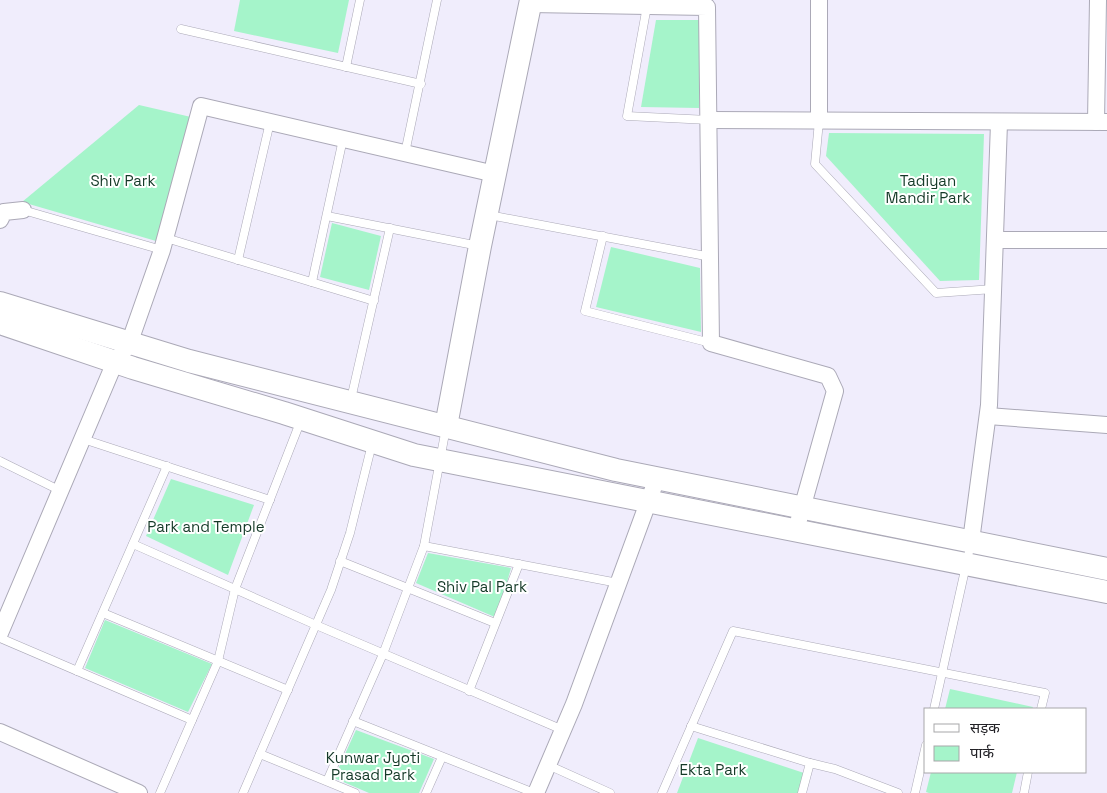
<svg xmlns="http://www.w3.org/2000/svg" width="1107" height="793" viewBox="0 0 1107 793" font-family="'Space Grotesk','Noto Sans Devanagari',sans-serif">
<style>
.green{fill:#a5f4ca}
.lines{fill:none;stroke-linecap:round;stroke-linejoin:round}
.lane-casing{stroke:#aba9b7;stroke-width:9}
.street-casing{stroke:#aba9b7;stroke-width:18}
.secondary-casing{stroke:#aba9b7;stroke-width:24}
.lane{stroke:#fff;stroke-width:8}
.street{stroke:#fff;stroke-width:16}
.secondary{stroke:#fff;stroke-width:22}
.labels{text-anchor:middle;dominant-baseline:central;stroke-width:4;stroke-linejoin:round;paint-order:stroke}
.park-label{font-size:15px;fill:#153a28;stroke:#fff}
</style>
<rect width="100%" height="100%" fill="#f0edfc"/>
<g class="green">
<path d="M240,0h109l-11,53 -104,-22z"/>
<path d="M656,20h43v88l-58,-1z"/>
<path d="M139,105l52,12 -35,124 -134,-39z"/>
<path d="M829,133l155,1 -5,146 -39,1 -114,-125z"/>
<path d="M332,223l49,13 -12,54 -49,-13z"/>
<path d="M611,247l89,21 1,64 -105,-25z"/>
<path d="M171,479l83,26 -26,70 -82,-39z"/>
<path d="M428,553l83,15 -14,50 -81,-35z"/>
<path d="M105,620l107,44 -24,48 -103,-44z"/>
<path d="M950,689l83,18 -1,2h-87z"/>
<path d="M356,730l78,29 -15,34h-50l-35,-15z"/>
<path d="M698,738l109,36 -5,19h-125z"/>
<path d="M931,772h86l-5,21h-83l-3,-1z"/>
</g>
<g class="lines">
<g class="lane-casing">
<g id="lane">
<path d="M647,6l-20,110 82,4"/>
<path d="M181,29l240,55"/>
<path d="M346,67l14,-67"/>
<path d="M819,121l-4,43 121,129 58,-4"/>
<path d="M405,153l32,-153"/>
<path d="M23,210l139,40"/>
<path d="M489,215l222,42"/>
<path d="M327,216l152,30"/>
<path d="M603,236l-18,75 126,32"/>
<path d="M166,238l208,63"/>
<path d="M238,260l32,-138"/>
<path d="M312,282l31,-143"/>
<path d="M351,399l39,-171"/>
<path d="M83,439l187,61"/>
<path d="M0,461l61,30"/>
<path d="M133,544l183,81 247,105"/>
<path d="M424,546l194,37"/>
<path d="M340,561l155,62"/>
<path d="M103,613l185,77"/>
<path d="M0,638l192,82"/>
<path d="M77,671l90,-205"/>
<path d="M469,691l50,-127"/>
<path d="M934,709l37,-166"/>
<path d="M353,721l181,72"/>
<path d="M691,726l119,37 -8,30"/>
<path d="M260,754l95,39"/>
<path d="M810,763l25,6 63,24"/>
<path d="M548,765l62,28"/>
<path d="M327,781l56,-127 41,-108 22,-118"/>
<path d="M160,793l58,-132 17,-72 66,-169"/>
<path d="M243,793l88,-203 19,-57 22,-89"/>
<path d="M426,793l16,-36"/>
<path d="M662,793l71,-162 312,62 -4,16"/>
<path d="M915,793l11,-48"/>
<path d="M1024,793l4,-21"/>
</g>
</g>
<g class="street-casing">
<g id="street">
<path d="M819,0v121"/>
<path d="M530,4l177,3 4,336 117,33 7,15 -39,139"/>
<path d="M709,120l398,2"/>
<path d="M1096,122l2,-122"/>
<path d="M0,220l4,-8 19,-2"/>
<path d="M995,240h112"/>
<path d="M988,416l119,9"/>
<path d="M971,541l18,-136 10,-282"/>
<path d="M0,633l115,-271 14,-18 33,-94 39,-144 294,68"/>
<path d="M0,732l139,61"/>
<path d="M536,793l38,-89 83,-226"/>
</g>
</g>
<g class="secondary-casing">
<g id="secondary">
<path d="M0,303l189,58 427,109 491,99"/>
<path d="M0,323l133,45 151,45 130,42 693,137"/>
<path d="M446,426l34,-180 51,-246"/>
</g>
</g>
<use href="#lane" class="lane"/>
<use href="#street" class="street"/>
<use href="#secondary" class="secondary"/>
</g>
<g class="labels">
<g class="park-label">
<text x="123" y="180">Shiv Park</text>
<text x="928" y="180">Tadiyan<tspan x="928" dy="17">Mandir Park</tspan></text>
<text x="206" y="526">Park and Temple</text>
<text x="482" y="586">Shiv Pal Park</text>
<text x="373" y="757">Kunwar Jyoti<tspan x="373" dy="17">Prasad Park</tspan></text>
<text x="713" y="769">Ekta Park</text>
</g>
</g>
<rect x="924" y="708" width="162" height="65" fill="#ffffff" stroke="#a7a7a9"/>
<rect x="934" y="724" width="25" height="8" fill="#ffffff" stroke="#a7a7a9"/>
<text x="970" y="733" font-size="15" fill="#232227">सड़क</text>
<rect x="934" y="746" width="25" height="15" fill="#a5f4ca" stroke="#a7a7a9"/>
<text x="970" y="758" font-size="15" fill="#232227">पार्क</text>
</svg>
